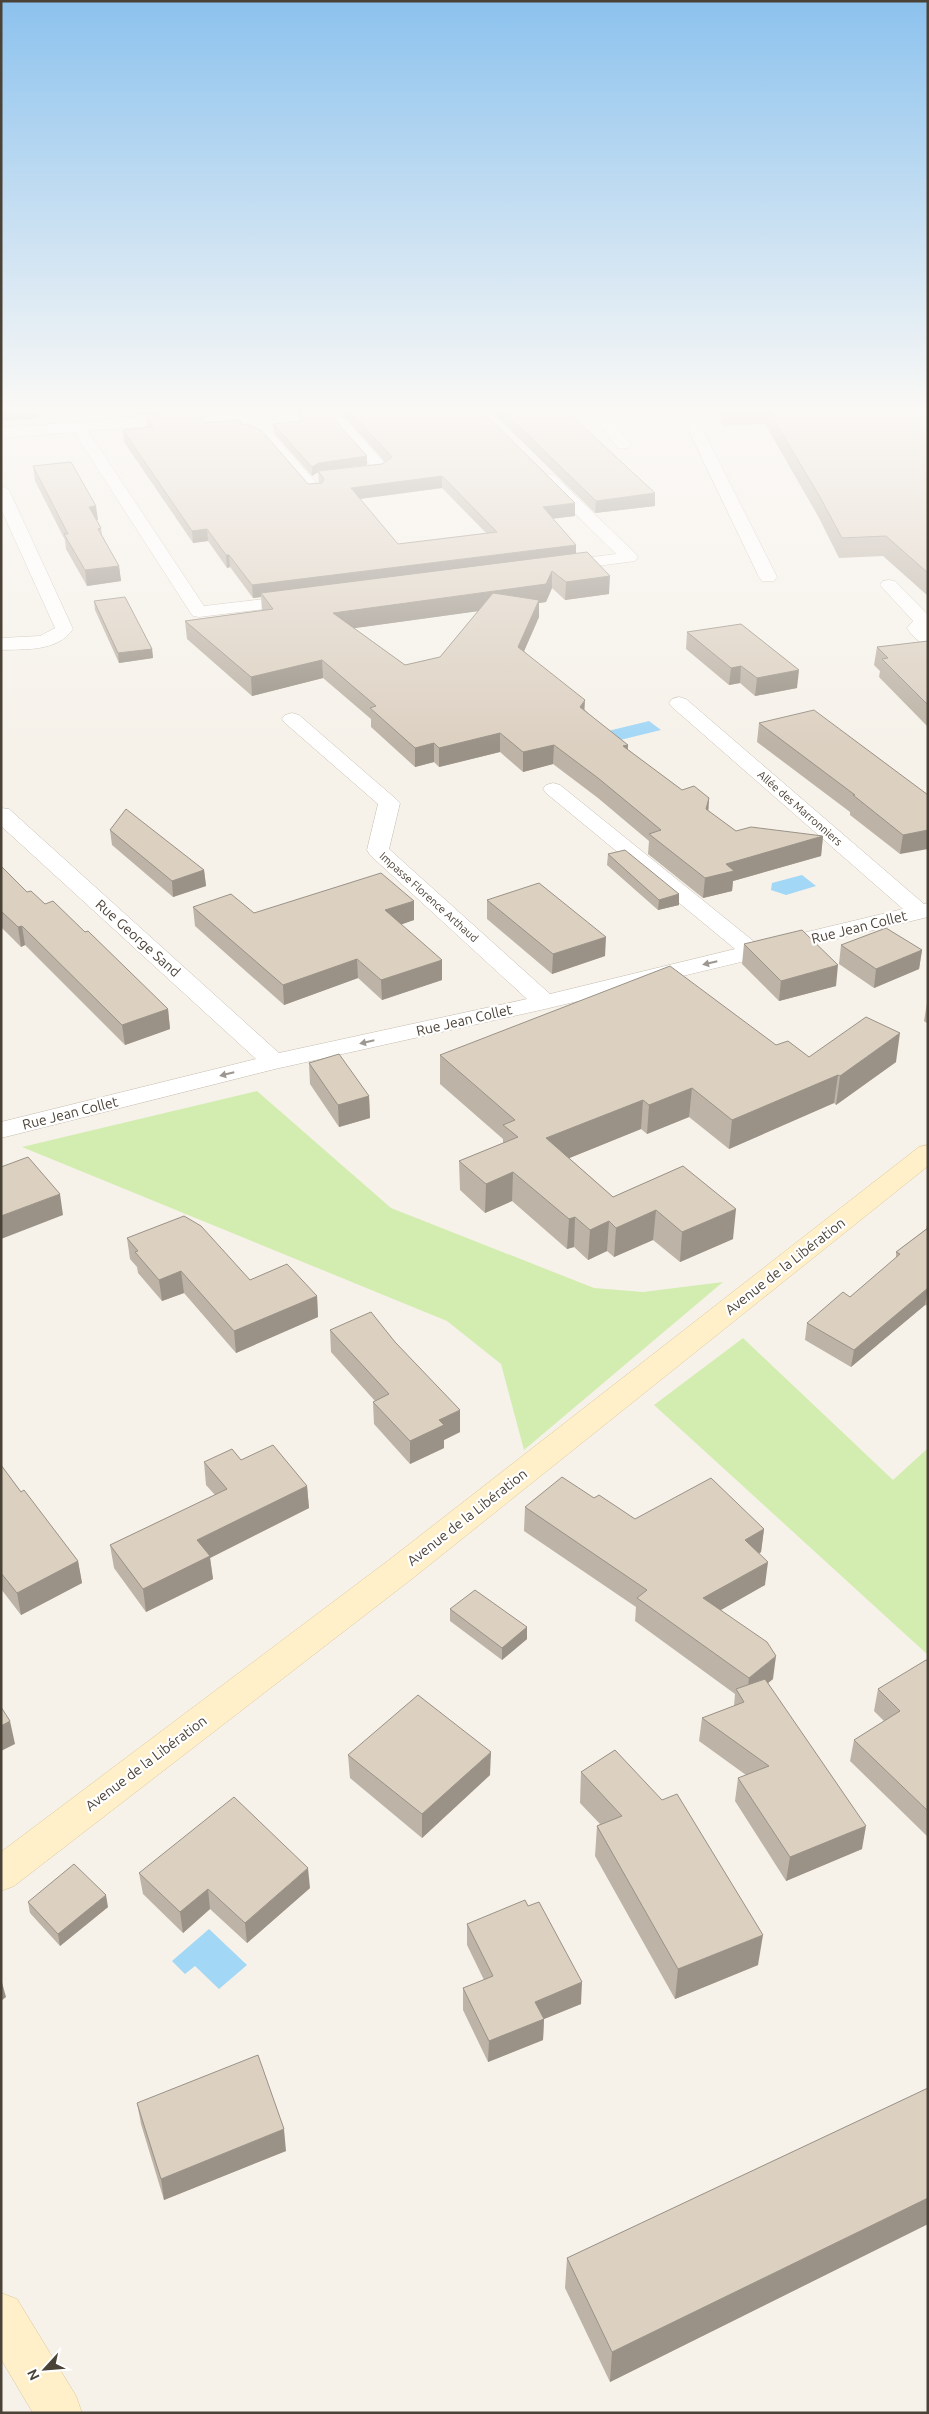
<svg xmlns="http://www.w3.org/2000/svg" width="929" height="2414" viewBox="0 0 929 2414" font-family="Ubuntu,sans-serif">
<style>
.green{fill:#d3edb0}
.water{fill:#a2d7f6}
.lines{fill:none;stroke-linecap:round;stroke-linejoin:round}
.street-casing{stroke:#c5bcae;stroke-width:1}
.secondary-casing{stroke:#dcc798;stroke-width:1}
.street{fill:#fff;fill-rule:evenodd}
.secondary{fill:#fff0ca;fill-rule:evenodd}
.wall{fill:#bdb3a6;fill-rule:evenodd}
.shaded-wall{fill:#9a9287}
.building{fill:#dcd0c1;stroke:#9a9287;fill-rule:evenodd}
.oneway{fill:#9c9791}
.labels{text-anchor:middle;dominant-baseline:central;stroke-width:4.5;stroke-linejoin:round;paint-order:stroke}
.far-street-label{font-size:11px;fill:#4b4237;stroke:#fff}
.street-label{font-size:14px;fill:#4b4237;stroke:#fff}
</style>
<rect width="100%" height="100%" fill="#f6f2ea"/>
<g class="green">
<path d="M257,1091l134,117 203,80 49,4 80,-10 -199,168 -23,-86 -54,-43 -425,-174z"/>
<path d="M743,1338l150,142 35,-32v207l-274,-250z"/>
</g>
<g class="water">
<path d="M649,721l12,9 -41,10 -12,-9z"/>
<path d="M802,875l14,11 -30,9 -15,-5 1,-7z"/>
<path d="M209,1929l38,36 -28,24 -24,-23 -10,8 -13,-13z"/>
</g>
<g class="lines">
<g class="street-casing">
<g id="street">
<path d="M259,408h76l55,61c-5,7 -36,10 -45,8l-2,-3 2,-3 26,-5 -51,-57 -6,3 -62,5 8,11 14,7 47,53 2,3 -2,3h-12l-45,-53 -14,-7 -13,-15 -149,12 116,175 94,-11 6,1 3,4 -3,4 -6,1 -99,12 -6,-1 -3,-4 -116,-180 -73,6v-10z"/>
<path d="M587,408h15l29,37 -3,3h-10z"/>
<path d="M678,408h14l85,169 -3,4h-12l-3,-4z"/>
<path d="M549,474l6,2 80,77 3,4 -3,4 -76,10 -6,-1 -3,-4 3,-4 63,-8 -73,-72 -2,-3 2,-3z"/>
<path d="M1,485l8,5 64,139c-16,23 -47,20 -72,21v-12l39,-2 15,-8 -54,-119z"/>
<path d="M889,580l6,1 33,34v30c-9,-2 -16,-9 -21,-17l6,-7 -33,-36 3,-4z"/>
<path d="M679,697l7,2 238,205 4,-1v14l-383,92 -270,60 -274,69v-16l255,-63 -255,-233v-18l8,1 270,244 248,-54 -157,-144 -3,-5 11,-46 -93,-81 -3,-4 3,-4 7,-2 7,2 97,84 4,4 -11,46 161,145 185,-45 -189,-156 -3,-4 3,-4 7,-2 7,2 197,159 146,-35 -231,-202 -3,-4 3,-4z"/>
</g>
</g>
<g class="secondary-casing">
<g id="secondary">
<path d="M928,1145v21l-515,412 -399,308 -13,5v-39l388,-292 530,-413z"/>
<path d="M1,2293l16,6 59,97 6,17h-49l-32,-54z"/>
</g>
</g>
<use href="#street" class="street"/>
<use href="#secondary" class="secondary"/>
</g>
<g class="wall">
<path d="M297,408l70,57 -47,6 62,-7 3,-2 -48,-54h142l96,108 -22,2 23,35 33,41 -44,6 -13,-12 -6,14 -7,1v14l-15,34 61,59 43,40 54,40 27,8 -1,13 28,20 87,5 -2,20 -88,25 -1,10 -29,7 -55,-44 1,-13 -51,-43 -45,-34 -30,8 -23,-20 -61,15 -5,-5 -19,5 -44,-40v-8l-48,-41 -71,18 -65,-57 -2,-18 77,-10 -1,-14 -8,1 -23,-31 -3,1 -19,-27 -15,2 -69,-101 -1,-12 24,-2 -1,-11 58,6 39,2 65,59 11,-1 -1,-11 -6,4 -38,-43 -1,-9 27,-3 -2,-6zM442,488l44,45 -88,11 -38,-45zM478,611l-38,46 -35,8 -51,-37z"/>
<path d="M488,408h75l92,98 -60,7z"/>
<path d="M715,408h213v188l-45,-40 -44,2 -21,-42 -53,-92 -42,2z"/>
<path d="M33,466l65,54h-1l4,8 1,7 17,31 2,15 -34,5 -21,-37 -1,-9 -30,-59z"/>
<path d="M94,601l58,48 1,9 -34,5 -24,-53z"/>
<path d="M687,632l110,56 -42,8 -15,-13 -11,2 -43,-36z"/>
<path d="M928,641v86l-49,-50 1,-6 -6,-6 3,-18z"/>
<path d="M759,723l169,72 -28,59 -50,-39v-3l-93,-70z"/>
<path d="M110,830l94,40 2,16 -33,11 -61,-52z"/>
<path d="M608,854l71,40v11l-21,5 -51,-45z"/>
<path d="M1,866l26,26 18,12 123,105 2,20 -45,16 -100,-100 -4,2 -20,-20z"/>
<path d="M487,900l118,56 -53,18 -65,-55z"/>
<path d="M193,907l61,6 160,7 -13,4 41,56 -60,20 -24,-22 -74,27 -89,-79z"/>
<path d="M744,944l92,42 -57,15 -37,-37z"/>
<path d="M841,945l81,5 -3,19 -45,19 -35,-24z"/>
<path d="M928,1002v22l-4,-3 3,-18z"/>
<path d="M776,1045l33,12 87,5 -60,43 -2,-2 -105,46 -40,-32 -42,17 -6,-5 -72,29 44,39 70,-31 50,73 -53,23 -27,-22 -39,17 -7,-6 -19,9 -14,-13 -7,2 -55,-48 -27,12 -25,-23 -1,-29 44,-18v-4l-63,-55v-29z"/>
<path d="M309,1063l60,33 1,22 -31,9 -29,-43z"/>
<path d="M928,1222v84l-3,-1 -74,62 -46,-27 2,-17 43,-26 46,-39v-6l30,-23z"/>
<path d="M127,1238l123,42 67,16 1,21 -82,36 -52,-60 -22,8 -24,-28 -1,-6 -7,-8z"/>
<path d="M330,1330l130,102 -16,8v8l-34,16 -36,-40 -1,-22 2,-1 -44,-49z"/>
<path d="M241,1460l66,26 2,22 -99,50 3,21 -67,33 -32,-44 -4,-23 105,-50 -9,-10 -2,-23z"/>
<path d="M1,1465l20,27 57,69 4,22 -61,32 -20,-26z"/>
<path d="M594,1498l41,21 129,10 -3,23 -2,2 6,31 -45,25 53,69 -5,4 94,166 -76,32 -51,-80 3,-23 8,-3 -47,-34 3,-23 32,-12 1,-12 -100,-73 1,-14 -112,-76 1,-24z"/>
<path d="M450,1609l77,18v12l-25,21 -52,-39z"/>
<path d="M928,1661v176l-78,-76 4,-21 30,-19 -10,-10 4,-22z"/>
<path d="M615,1750l143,215 -83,34 -80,-143 2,-30 3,-2 -20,-21 1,-31z"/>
<path d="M348,1755l142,20 -68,63 -72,-60z"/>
<path d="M139,1873l171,15 -63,55 -37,-34 -27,24 -40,-39z"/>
<path d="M28,1902l80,5 -48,39 -30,-33z"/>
<path d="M528,1906l53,98 -37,15 -1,21 -55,22 -25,-52v-22l21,-8 -17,-35v-21z"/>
<path d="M928,2088v136l-318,158 -45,-94 2,-30z"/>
<path d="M137,2103l149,48 -122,49 -23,-76z"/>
</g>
<g class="shaded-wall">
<path d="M16,408h22l1,10 -38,3v-12z"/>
<path d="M138,408h59v3l-58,4z"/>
<path d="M367,456v9l-47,6 -8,5v-9l7,-4z"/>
<path d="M442,476v12l-91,12v-12z"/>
<path d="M655,493v13l-60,7 1,-12z"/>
<path d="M575,503v13l-32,4v-13z"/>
<path d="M96,506l2,14 -8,1 -1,-14z"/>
<path d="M207,529l1,12 -15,2 -1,-12z"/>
<path d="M576,545v12l-315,36v4l-8,1 -1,-13z"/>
<path d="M226,555h3l1,12 -3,1z"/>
<path d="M119,566l2,15 -34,5 -2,-16z"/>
<path d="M552,571v17l-6,14 -7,1v14l-21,48v-18l20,-44 -204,28 -1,-18z"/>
<path d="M610,576l-1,18 -44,6 1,-18z"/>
<path d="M152,649l1,9 -34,5 -1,-10z"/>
<path d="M322,660l1,18 -71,18 -1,-19z"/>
<path d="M741,666l-1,17 -11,2 2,-17z"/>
<path d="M799,670l-2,18 -42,8 2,-18z"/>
<path d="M585,700l-1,19 -4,-12z"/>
<path d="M500,733v19l-61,15v-19z"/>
<path d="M434,743v19l-19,5v-19z"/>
<path d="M554,745l-1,19 -30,8v-20z"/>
<path d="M628,745l-1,19 -4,-18z"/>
<path d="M709,798l-1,19 -2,-8z"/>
<path d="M928,830v19l-28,5 3,-19z"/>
<path d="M823,836l-2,20 -88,25 -1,10 -29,7 2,-20 21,-14z"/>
<path d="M204,870l2,16 -33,11 -1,-16z"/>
<path d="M679,894v11l-21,5 1,-10z"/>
<path d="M414,901v19l-28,10 -1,-20z"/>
<path d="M22,926l3,19 -4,2 -3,-20z"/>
<path d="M606,937l-1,19 -53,18 1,-20z"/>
<path d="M922,950l-3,19 -45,19 2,-19z"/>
<path d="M357,959l1,19 -74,27 -1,-20z"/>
<path d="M442,960v20l-60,20 -1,-20z"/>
<path d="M838,965l-2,21 -57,15 2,-20z"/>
<path d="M168,1009l2,20 -45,16 -3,-20z"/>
<path d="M900,1033l-4,29 -60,43 4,-29z"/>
<path d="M838,1075l-4,28 -105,46 3,-29z"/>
<path d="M692,1088l-3,29 -42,17 2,-29z"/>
<path d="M369,1096l1,22 -31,9 -1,-22z"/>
<path d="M643,1100l-2,29 -96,39 1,-30z"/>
<path d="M513,1172l-1,29 -27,12 1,-29z"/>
<path d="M60,1194l3,21 -62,24v-23z"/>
<path d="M736,1209l-3,30 -53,23 2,-30z"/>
<path d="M656,1210l-3,30 -39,17 2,-29z"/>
<path d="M575,1217l-1,30 -7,2 2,-30z"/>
<path d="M609,1221l-2,30 -19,9 2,-30z"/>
<path d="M181,1271l3,22 -22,8 -3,-21z"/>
<path d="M928,1288l-3,17 -74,62 3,-17z"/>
<path d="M317,1296l1,21 -82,36 -2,-22z"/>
<path d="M460,1410v22l-16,8v8l-34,16v-23l29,-21z"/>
<path d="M307,1486l2,22 -99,50 3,21 -67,33 -3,-23 54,-49z"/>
<path d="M764,1529l-3,23 -19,11 3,-23z"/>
<path d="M78,1561l4,22 -61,32 -4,-22z"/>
<path d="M768,1562l-3,23 -65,37 3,-24z"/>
<path d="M527,1627v12l-25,21v-12z"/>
<path d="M776,1656l-3,23 -27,22 3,-23z"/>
<path d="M10,1721l5,23 -14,7v-25z"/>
<path d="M491,1752l-1,23 -68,63v-24z"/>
<path d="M866,1826l-4,23 -76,32 4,-24z"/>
<path d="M308,1868l2,20 -63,55 -2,-20z"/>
<path d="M208,1889l2,20 -27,24 -3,-21z"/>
<path d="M106,1895l2,12 -48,39 -2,-12z"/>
<path d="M763,1935l-5,30 -83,34 3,-30z"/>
<path d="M1,1979l5,18 -5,4z"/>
<path d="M582,1982l-1,22 -37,15 -1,21 -55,22 1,-21 46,-39z"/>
<path d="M284,2129l2,22 -122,49 -3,-21z"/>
<path d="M928,2198v26l-318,158 2,-30z"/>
</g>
<g class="building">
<path d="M1,408h15l-15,1z"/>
<path d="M298,408h26l43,48 -48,7 -7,4 -39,-43 30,-3z"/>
<path d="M347,408h132l96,95 -32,4 33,38 -324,40 -23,-30h-3l-19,-26 -15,2 -69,-101 30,-3 -7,-10 54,-5 4,11 35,-3 4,5 5,-1 14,7 46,53 14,-1 2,-4 -6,-8 64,-7 10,-7zM442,476l55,56 -99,12 -47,-56z"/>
<path d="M500,408h63l92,85 -59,8z"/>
<path d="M767,408h161v165l-42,-37 -44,2 -22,-41z"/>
<path d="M71,462l25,44 -7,1 12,21 -3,1 21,37 -34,4 -21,-36h4l-35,-68z"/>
<path d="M587,552l23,24 -44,6 -14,-11 -6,13 -213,29 72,52 35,-8 53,-64 46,7 -21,47 67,53 -5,7 48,38 -5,1 59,44 12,-4 15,12 -3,11 30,22 15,-4 72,9 -97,28 8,7 -29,7 -56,-44 12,-4 -63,-52 -44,-33 -31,7 -23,-19 -61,15 -5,-5 -19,5 -45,-40 6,-2 -54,-46 -71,17 -66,-56 88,-12 -12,-16z"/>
<path d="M125,597l27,52 -34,4 -24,-52z"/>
<path d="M741,624l58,46 -42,8 -16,-12 -10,2 -44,-36z"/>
<path d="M928,641v64l-46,-46 6,-1 -11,-11z"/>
<path d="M814,710l114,85v35l-25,5 -50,-40h2l-96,-72z"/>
<path d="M126,809l78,61 -32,11 -62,-51z"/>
<path d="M625,850l54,44 -20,6 -51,-46z"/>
<path d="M1,866l26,26 4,-1 14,13 8,-3 32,31 3,-1 80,78 -46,16 -100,-99 -4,1 -17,-16z"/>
<path d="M381,873l33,28 -29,9 57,50 -61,20 -24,-21 -74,26 -90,-78 38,-13 23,19z"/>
<path d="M539,883l67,54 -53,17 -66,-54z"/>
<path d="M886,928l36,22 -46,19 -35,-24z"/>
<path d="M802,930l36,35 -57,16 -37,-37z"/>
<path d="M670,966l106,79 12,-4 21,16 57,-40 34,16 -60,43 -2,-1 -106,45 -40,-32 -43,17 -6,-5 -97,38 67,59 70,-31 53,43 -54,23 -26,-22 -40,18 -7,-7 -19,9 -15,-13 -6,2 -56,-47 -27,12 -27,-23 59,-24 -15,-12 12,-5 -75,-65z"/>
<path d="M339,1054l30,42 -31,9 -29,-42z"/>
<path d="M28,1157l32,37 -59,22v-49z"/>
<path d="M184,1216l17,10 49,54 37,-16 30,32 -83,35 -53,-60 -22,9 -24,-28 3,-1 -11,-13z"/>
<path d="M928,1228v60l-74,62 -47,-27 36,-31 7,5 50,-43 -4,-2z"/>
<path d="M371,1312l24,30 65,68 -21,10 5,5 -34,16 -37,-39 16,-8 -59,-64z"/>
<path d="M273,1445l34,41 -110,54 13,16 -67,33 -33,-44 117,-56 -23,-27 28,-13 9,11z"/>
<path d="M1,1465l20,27 3,-2 54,71 -61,32 -16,-20z"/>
<path d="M562,1477l32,21 5,-3 36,24 76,-41 53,51 -19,11 23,22 -65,36 64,44 9,14 -27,22 -112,-80 10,-8 -122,-83z"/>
<path d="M475,1590l52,37 -25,21 -52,-39z"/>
<path d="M926,1660l2,1v150l-74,-71 46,-29 -22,-22z"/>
<path d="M765,1679l101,147 -76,31 -52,-79 31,-12 -67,-48 42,-16 -8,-13z"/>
<path d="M418,1695l73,57 -69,62 -74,-59z"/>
<path d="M1,1707l9,14 -9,5z"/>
<path d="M615,1750l47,50 15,-6 86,141 -85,34 -81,-143 25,-10 -41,-44z"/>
<path d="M234,1797l74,71 -63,55 -37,-34 -28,23 -41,-39z"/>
<path d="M74,1864l32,31 -48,39 -30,-32z"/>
<path d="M525,1900l3,6 11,-4 43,80 -47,20 9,17 -55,22 -26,-53 30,-12 -26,-52z"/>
<path d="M258,2055l26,74 -123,50 -24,-76z"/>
<path d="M928,2088v110l-316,154 -45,-94z"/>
</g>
<defs><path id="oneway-solid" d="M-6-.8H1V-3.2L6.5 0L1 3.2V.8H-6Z" transform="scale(1.25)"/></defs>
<g class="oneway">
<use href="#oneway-solid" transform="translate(710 963) rotate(167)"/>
<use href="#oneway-solid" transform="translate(367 1042) rotate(167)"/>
<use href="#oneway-solid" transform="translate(227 1074) rotate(166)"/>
</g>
<linearGradient id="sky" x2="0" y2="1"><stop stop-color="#8cc2ee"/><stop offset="0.55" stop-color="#fbf9f6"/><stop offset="1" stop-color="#fbf9f6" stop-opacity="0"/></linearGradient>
<rect width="929" height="746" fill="url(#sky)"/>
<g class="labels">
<g class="far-street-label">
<text transform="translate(800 808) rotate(41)">Allée des Marronniers</text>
<text transform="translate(429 897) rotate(42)">Impasse Florence Arthaud</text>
</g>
<g class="street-label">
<text transform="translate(859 927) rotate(-14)">Rue Jean Collet</text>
<text transform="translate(138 938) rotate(42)">Rue George Sand</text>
<text transform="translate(464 1020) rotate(-13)">Rue Jean Collet</text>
<text transform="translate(70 1113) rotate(-14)">Rue Jean Collet</text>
<text transform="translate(785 1266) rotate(-38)">Avenue de la Libération</text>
<text transform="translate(467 1517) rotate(-38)">Avenue de la Libération</text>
<text transform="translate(146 1763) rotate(-37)">Avenue de la Libération</text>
</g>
</g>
<rect width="929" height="2414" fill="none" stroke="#4b4237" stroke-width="5"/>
<g transform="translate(45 2369) rotate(244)" stroke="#ffffff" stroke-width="4" paint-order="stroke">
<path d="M0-4L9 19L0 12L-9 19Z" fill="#4b4237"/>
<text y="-8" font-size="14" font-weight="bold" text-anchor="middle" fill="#4b4237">N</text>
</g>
</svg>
